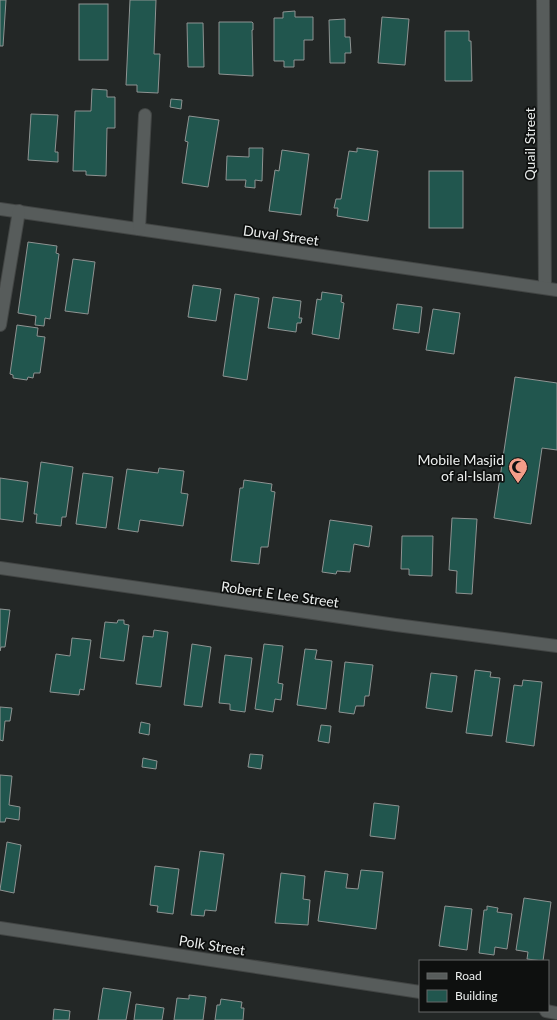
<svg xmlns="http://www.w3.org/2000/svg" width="557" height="1020" viewBox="0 0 557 1020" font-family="Lato,sans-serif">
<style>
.building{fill:#21564e;stroke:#8e9392}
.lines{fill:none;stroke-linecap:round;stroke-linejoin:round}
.minor-casing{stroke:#424544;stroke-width:14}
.minor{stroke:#575c5b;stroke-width:12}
.labels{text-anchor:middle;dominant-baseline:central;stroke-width:3.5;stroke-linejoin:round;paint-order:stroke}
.street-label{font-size:14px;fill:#ebeeed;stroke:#0e100f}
.poi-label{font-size:14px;fill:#ebeeed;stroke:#0e100f;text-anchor:end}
</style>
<rect width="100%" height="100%" fill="#232726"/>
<g class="building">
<path d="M0,0h6l-3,46h-3z"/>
<path d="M130,0h26l-2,54h6l-2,39 -21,-1v-7h-11z"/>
<rect x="79" y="4" width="29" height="56"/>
<path d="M295,11v6h18v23h-9v20h-10v7h-10v-6h-10v-43h9v-6z"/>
<path d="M382,17l27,2 -4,46 -27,-2z"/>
<path d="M345,19v18h5l1,16h-6v10h-15l-1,-43z"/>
<path d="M219,22h33l1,1v7h-1l1,46 -34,-2z"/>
<path d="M187,23h16l1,44h-16z"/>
<path d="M445,31h24v10h2l1,40h-27z"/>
<path d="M92,89l15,1v7h8v31h-8l-1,48 -20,-1v-4h-13l2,-60h16z"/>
<path d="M171,99l11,1 -1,9 -11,-2z"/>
<path d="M31,114l27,1 -3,37h3v10l-30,-2z"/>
<path d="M189,116l30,4 -11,67 -26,-4 6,-41 -3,-1z"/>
<path d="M249,148h14l-1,33 -7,-1v8l-10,-1 1,-7h-20l1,-24 22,1z"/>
<path d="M357,148l21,3 -10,70 -31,-5 1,-8h-4l2,-9h5l8,-48 8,1z"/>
<path d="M282,150l27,4 -8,61 -32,-4 6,-41 4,1z"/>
<rect x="429" y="171" width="34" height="57"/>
<path d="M28,242l29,4 -1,7 3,1 -9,65 -5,-1 -1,8 -9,-1 1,-9 -18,-3z"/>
<path d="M73,259l22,3 -7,52 -23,-3z"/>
<path d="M193,285l28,4 -5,32 -28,-4z"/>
<path d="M322,292l20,3 -1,7 3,1 -5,36 -27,-5 5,-35 4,1z"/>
<path d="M235,294l24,4 -12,82 -24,-4z"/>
<path d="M273,297l28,4 -2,17h3l-1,5h-4l-1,9 -28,-4z"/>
<path d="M397,304l25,3 -3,26 -26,-4z"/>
<path d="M433,309l27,4 -6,41 -28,-4z"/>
<path d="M17,325l21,3 -1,8 8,1 -5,36h-6l-1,5 -5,-1 -1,3 -14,-2v-3l-3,-1z"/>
<path d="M515,377l42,6v67l-15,-2 -11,76 -37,-6z"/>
<path d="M41,462l32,5 -7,50h-4l-1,9 -25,-3 1,-9h-3z"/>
<path d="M159,468l25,3 -3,22 7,1 -5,32 -43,-6 -2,12 -20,-3 9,-60 31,4z"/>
<path d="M83,473l30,4 -7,51 -30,-4z"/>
<path d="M0,478l28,4 -5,40 -23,-3z"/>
<path d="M244,480l28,4 -1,7 4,1 -7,55h-7l-2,17 -28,-3 9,-73h3z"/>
<path d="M452,518l25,1 -5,75 -16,-1 1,-22 -8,-1z"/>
<path d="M330,520l42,6 -3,21 -15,-3 -4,28 -13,-1 -1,3 -14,-2z"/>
<path d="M402,536h31l-1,40 -23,-1v-6h-8z"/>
<path d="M0,609l10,1 -5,37h-4l-1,4z"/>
<path d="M118,620h6v4l5,1 -5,36 -24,-3 5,-36 12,1z"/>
<path d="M154,630l14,2 -7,55 -25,-3 7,-48 10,1z"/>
<path d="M72,638l19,2 -7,50 -4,-1 -1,6 -29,-3 6,-38 14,2z"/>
<path d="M192,644l19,3 -9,60 -18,-2z"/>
<path d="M264,644l19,2 -5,37 5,1 -2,16 -6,-1 -2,13 -18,-3z"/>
<path d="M305,649l12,1 -2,9 17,2 -6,48 -29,-4z"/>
<path d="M225,655l27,3 -7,54 -15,-2v-6l-11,-1z"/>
<path d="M345,662l28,3 -4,31h-4l-1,10h-8l-2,8 -15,-2z"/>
<path d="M475,670l16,2 -1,5 10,1 -8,58 -26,-3z"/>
<path d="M431,673l26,3 -5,36 -26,-4z"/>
<path d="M523,680l19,2 -8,64 -28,-4 8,-57 8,1z"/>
<path d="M0,707l12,1 -2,13h-5l-2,20 -3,-1z"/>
<path d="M141,722l9,2 -1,11 -10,-2z"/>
<path d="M321,725l10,1 -2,17 -11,-2z"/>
<path d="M250,754l13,1 -2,14 -13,-2z"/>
<path d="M143,758l14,3 -1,8 -14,-2z"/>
<path d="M0,775l12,1 -3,29 11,2 -1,13 -13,-2 -1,4h-5z"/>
<path d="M374,803l25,3 -4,33 -25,-3z"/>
<path d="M7,842l14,3 -7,48 -14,-3z"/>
<path d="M200,851l24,3 -8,57 -11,-1 -1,6 -13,-1z"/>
<path d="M155,866l24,3 -6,45 -16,-2 1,-6 -8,-1z"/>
<path d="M361,870l22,2 -7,57 -58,-8 7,-50 23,3 -2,14 12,1z"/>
<path d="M281,873l24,3 -2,23 7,1 -2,25 -33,-2z"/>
<path d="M524,898l27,4 -8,59 -16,-2 1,-7 -12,-2z"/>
<path d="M445,906l27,3 -5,41 -28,-4z"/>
<path d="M487,906l11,2 -1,4 15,2 -5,35 -12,-2 -1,8 -15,-2 5,-43h3z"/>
<path d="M103,988l28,4 -5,28h-28z"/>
<path d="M189,995l17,2 -3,23h-29l3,-22 12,1z"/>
<path d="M221,999l21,3 -1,6h3l-1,12h-28l2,-15h3z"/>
<path d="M136,1004l28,4 -2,12h-28z"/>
<path d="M54,1009l16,2 -1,9h-16z"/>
</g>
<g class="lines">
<g class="minor-casing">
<g id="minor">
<path d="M543,0l2,288"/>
<path d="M0,209l557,81"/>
<path d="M139,229l6,-114"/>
<path d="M0,325l19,-114"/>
<path d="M0,568l396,57 161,21"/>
<path d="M0,928l420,64"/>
<path d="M546,1011l11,2"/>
</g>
</g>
<use href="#minor" class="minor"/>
</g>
<defs>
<g id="mosque-pin" transform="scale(1)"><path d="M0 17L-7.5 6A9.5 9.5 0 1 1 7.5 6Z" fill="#f49e89" stroke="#0e100f"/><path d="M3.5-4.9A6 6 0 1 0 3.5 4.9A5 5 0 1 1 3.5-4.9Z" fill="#111"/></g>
</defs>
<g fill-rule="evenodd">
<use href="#mosque-pin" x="518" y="467"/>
</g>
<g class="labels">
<g class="street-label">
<text transform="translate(529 144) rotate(-90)">Quail Street</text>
<text transform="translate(281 235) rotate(8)">Duval Street</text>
<text transform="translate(280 594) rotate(8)">Robert E Lee Street</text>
<text transform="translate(212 945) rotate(9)">Polk Street</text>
</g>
<g class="poi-label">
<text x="504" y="459">Mobile Masjid<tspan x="504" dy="16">of al-Islam</tspan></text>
</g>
</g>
<rect x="419" y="960" width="130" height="52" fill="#0e100f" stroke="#666968"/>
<rect x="427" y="973" width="20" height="6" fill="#575c5b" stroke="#666968"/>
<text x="455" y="980" font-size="12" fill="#ebeeed">Road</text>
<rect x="427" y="990" width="20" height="12" fill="#21564e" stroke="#666968"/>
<text x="455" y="1000" font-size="12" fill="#ebeeed">Building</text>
</svg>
